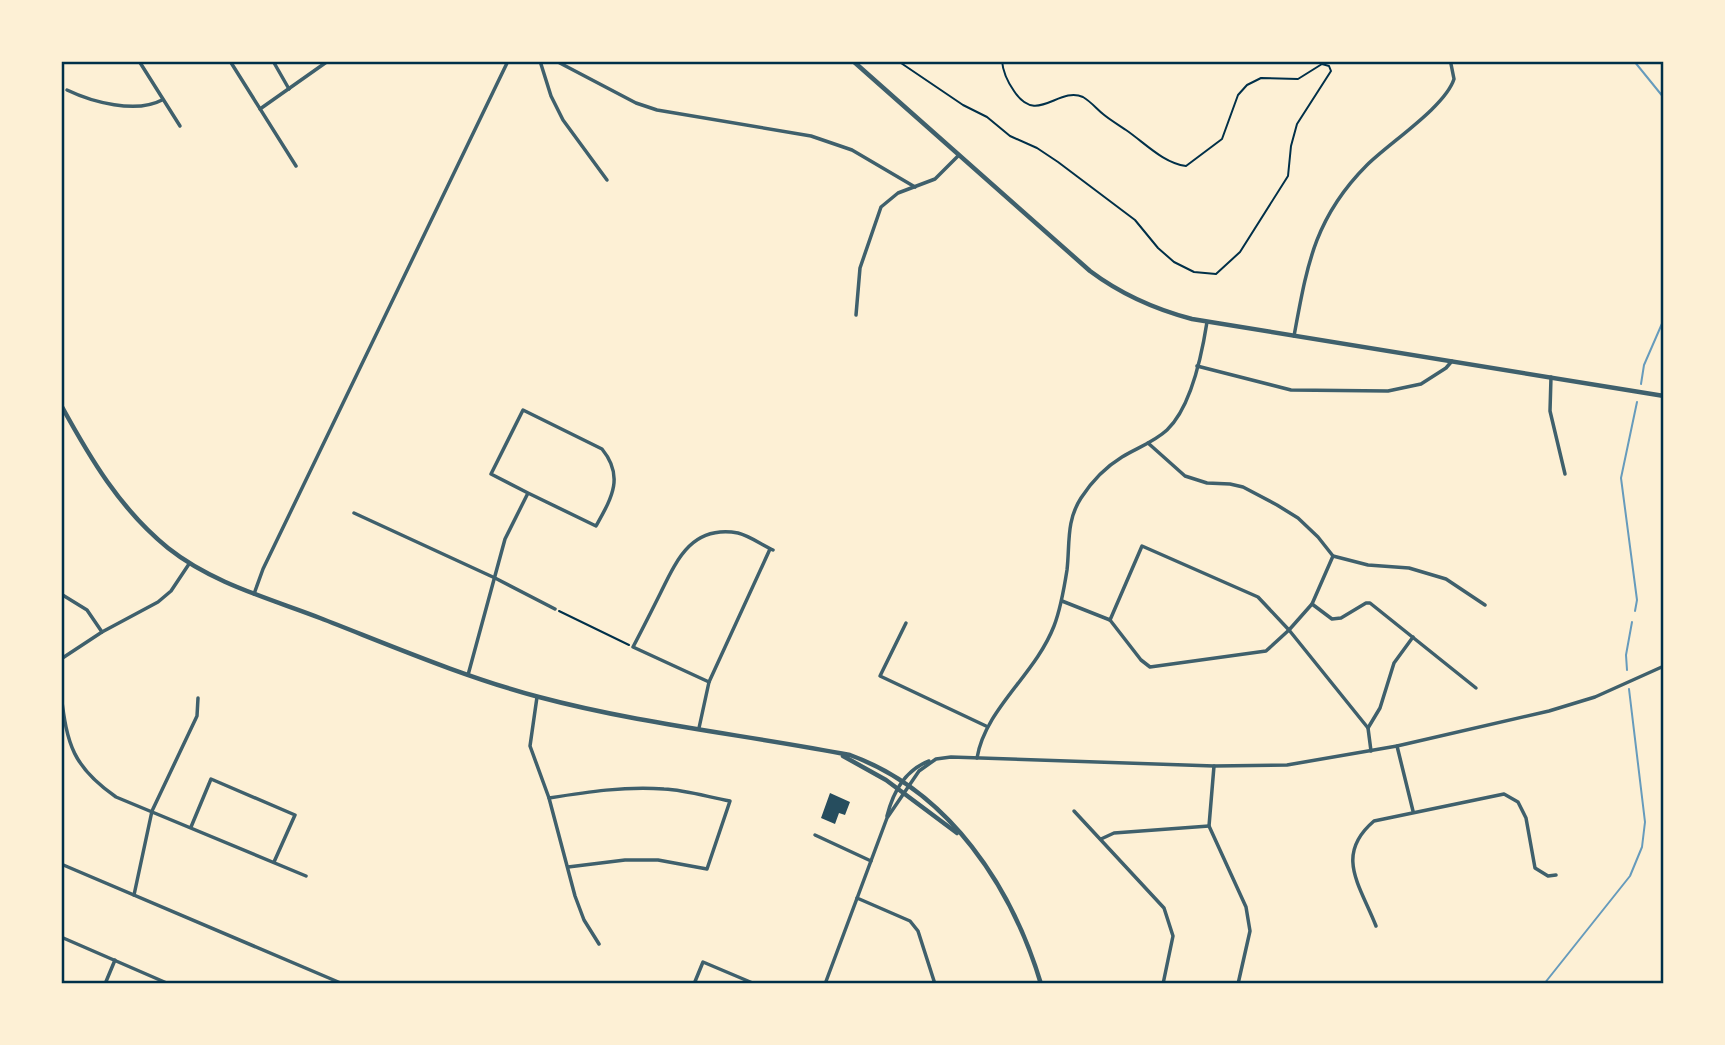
<svg xmlns="http://www.w3.org/2000/svg" width="1725" height="1045" viewBox="0 0 1725 1045" font-family="'Varela Round',sans-serif">
<style>
.lines{fill:none;stroke-linecap:round;stroke-linejoin:round}
.stream{stroke:#669bbc;stroke-width:2}
.building{fill:#264d5e}
.path{stroke:#003049;stroke-width:2}
.minor{stroke:#3f606c;stroke-width:3.5}
.tertiary{stroke:#3f606c;stroke-width:4.5}
.neatline{fill:none;stroke:#003049;stroke-width:2.5}
</style>
<rect width="100%" height="100%" fill="#fdf0d5"/>
<g class="lines">
<g class="stream">
<path d="M1634,61l30,37"/>
<path d="M1641,384l3,-19 20,-46"/>
<path d="M1635,611l2,-11 -16,-122 16,-76"/>
<path d="M1627,670l-1,-15 6,-33"/>
<path d="M1544,984l86,-108 12,-29 3,-25 -16,-133"/>
</g>
</g>
<path class="building" d="M830,793l20,9 -5,13 -6,-2 -4,11 -14,-6z"/>
<g class="lines">
<g class="path">
<path d="M898,61l65,44 24,12 23,19 27,12 21,14 77,58 23,28 16,14 20,10 22,2 24,-22 48,-76 3,-30 6,-22 34,-53 -2,-5 -7,-2 -24,15 -37,-1 -14,7 -9,10 -16,44 -36,27c-23,-3 -41,-23 -60,-36 -7,-5 -16,-10 -23,-16 -6,-5 -13,-13 -20,-17 -25,-11 -46,29 -69,-6 -7,-10 -11,-18 -12,-30"/>
<path d="M559,611l70,34"/>
</g>
<g class="minor">
<path d="M139,61l41,65"/>
<path d="M230,61l66,105"/>
<path d="M273,61l16,28"/>
<path d="M540,61l11,35 12,24 44,60"/>
<path d="M556,61l80,42 21,7 154,26 41,14 63,37"/>
<path d="M67,90c25,12 69,24 95,10"/>
<path d="M260,109l68,-48"/>
<path d="M856,315l4,-47 21,-61 17,-14 37,-14 23,-23"/>
<path d="M1294,336c13,-70 20,-118 73,-171 22,-22 78,-58 87,-86l-3,-15"/>
<path d="M1197,366l94,24 97,1 33,-7 25,-16 6,-7"/>
<path d="M1551,377l-1,34 15,63"/>
<path d="M1148,443l37,33 22,7 23,1 13,3 34,18 21,13 20,19 15,19 35,9 41,3 37,11 39,26"/>
<path d="M354,513l141,65 60,31"/>
<path d="M61,594l26,16 15,22"/>
<path d="M254,594l9,-25 245,-508"/>
<path d="M1062,601l48,19"/>
<path d="M1312,604l20,15 9,-1 25,-15h4l106,85"/>
<path d="M1110,620l32,-74 116,51 31,33 79,98 3,23"/>
<path d="M1110,620l31,40 9,7 116,-16 23,-21 23,-26 21,-48"/>
<path d="M906,623l-26,53 106,50"/>
<path d="M61,659l41,-27 56,-30 13,-11 18,-27"/>
<path d="M468,675l37,-136 23,-46 -37,-19 32,-64 79,39c23,28 9,50 -6,77l-68,-33"/>
<path d="M709,682l-76,-35c9,-17 18,-35 27,-53 17,-35 32,-69 78,-61 12,3 24,12 35,17"/>
<path d="M61,694c6,51 12,73 55,103l190,79"/>
<path d="M537,697l-7,49 19,52 26,98 9,24 15,24"/>
<path d="M699,728l10,-46 61,-133"/>
<path d="M1368,728l12,-20 14,-45 19,-26"/>
<path d="M1397,746l16,65"/>
<path d="M977,758c8,-49 58,-83 77,-132 7,-18 10,-37 13,-56 3,-26 -1,-49 14,-72 11,-17 23,-30 41,-41 15,-9 32,-15 45,-27 24,-23 35,-76 40,-108"/>
<path d="M1214,766l-5,60 37,81 4,24 -12,53"/>
<path d="M549,798c38,-6 76,-12 115,-9 22,1 44,8 66,12l-23,68 -49,-9h-33l-57,7"/>
<path d="M1074,811l90,97 9,28 -10,48"/>
<path d="M887,816c6,-24 18,-46 42,-55"/>
<path d="M191,827l20,-48 84,36 -21,47"/>
<path d="M815,835l56,26"/>
<path d="M1101,839l13,-6 95,-7"/>
<path d="M61,864l282,120"/>
<path d="M134,895l18,-84 45,-95 1,-18"/>
<path d="M857,898l53,23 8,10 17,53"/>
<path d="M1376,926c-16,-41 -42,-71 -2,-105l130,-27 14,8 8,16 9,50 13,8 8,-1"/>
<path d="M61,937l108,47"/>
<path d="M105,984l10,-24"/>
<path d="M694,984l9,-22 52,22"/>
<path d="M825,984l62,-166 32,-47 17,-12 15,-2 263,9 73,-1 110,-19 152,-35 46,-14 69,-31"/>
</g>
<g class="tertiary">
<path d="M853,61l237,210c32,24 64,38 102,48l472,77"/>
<path d="M61,405c29,53 59,104 107,143 44,35 100,50 152,70 72,28 144,59 219,79 101,27 208,38 311,58 99,36 162,132 191,229"/>
<path d="M843,756l43,24 71,53"/>
</g>
</g>
<rect width="1725" height="1045" fill="none" stroke="#fdf0d5" stroke-width="126"/>
<rect x="63" y="63" width="1599" height="919" class="neatline"/>
</svg>
